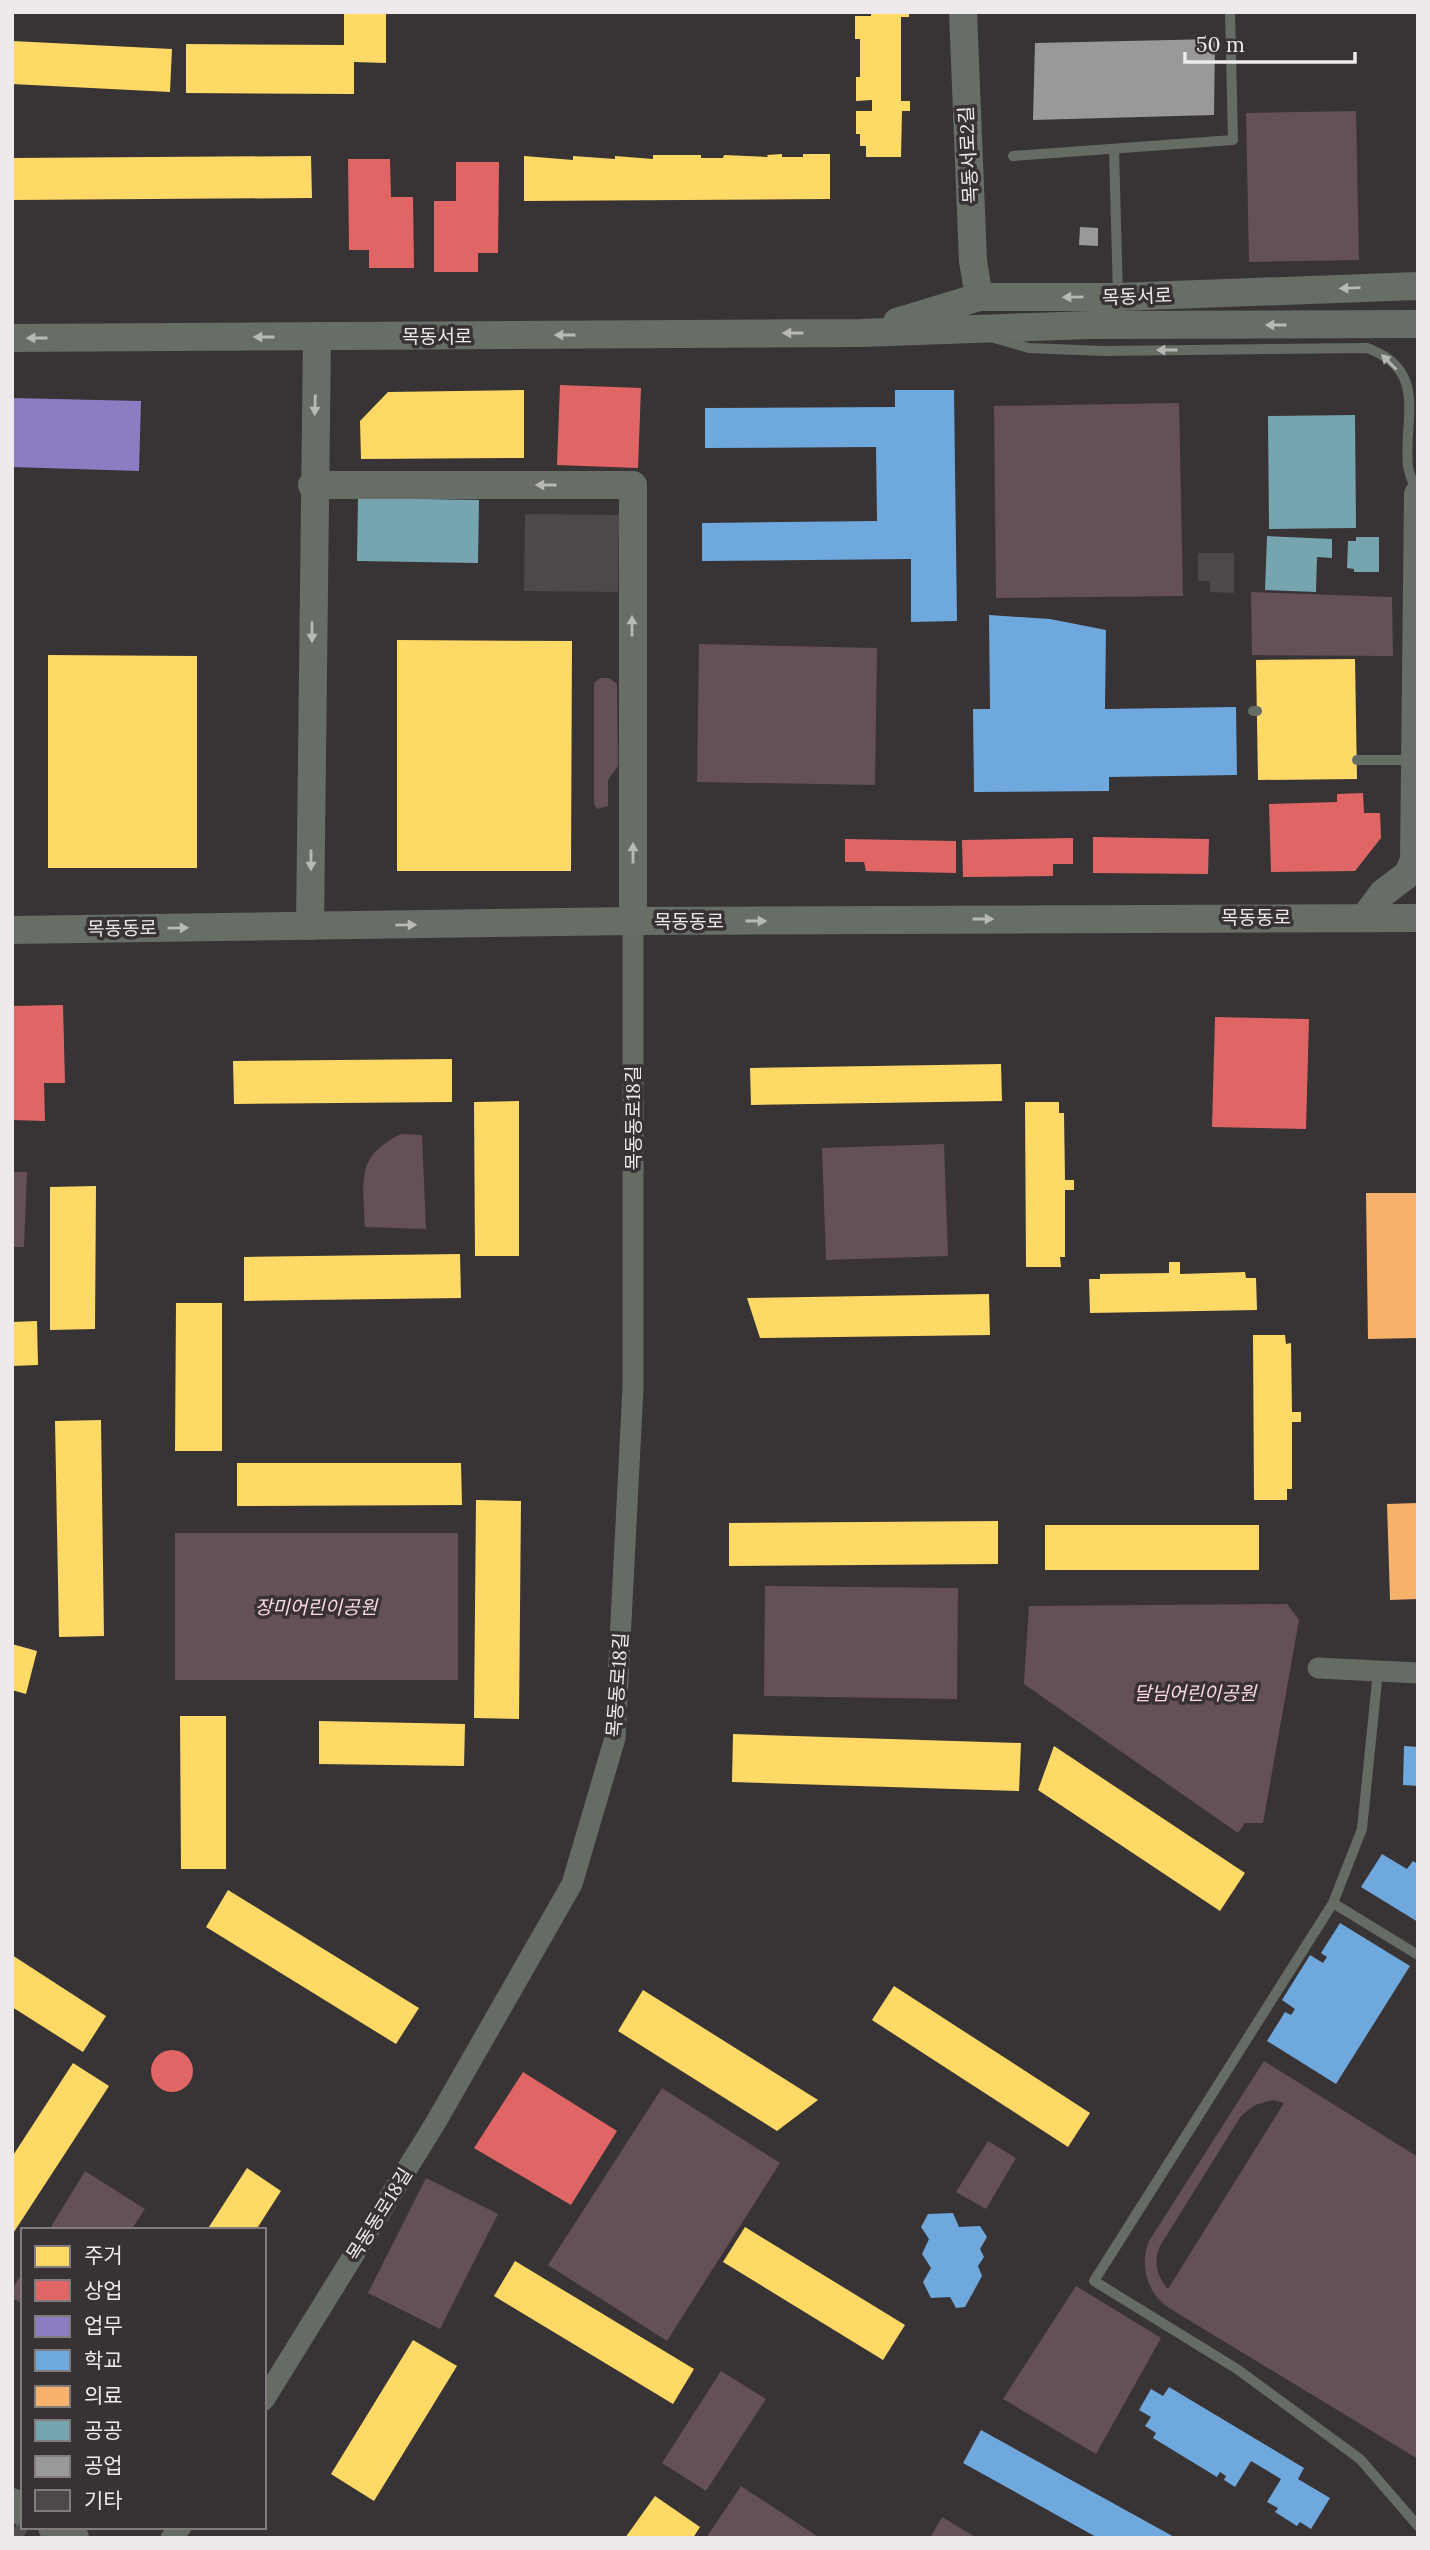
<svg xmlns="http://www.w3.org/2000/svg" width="1430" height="2550" viewBox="0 0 1430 2550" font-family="Lora,'Noto Sans KR',serif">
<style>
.green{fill:#655058;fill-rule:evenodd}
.homes{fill:#ffd966}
.shops{fill:#e06666}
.offices{fill:#8e7cc3}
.schools{fill:#6fa8dc}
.health{fill:#f6b26b}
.public{fill:#76a5af}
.industry{fill:#999}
.building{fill:#4f484a}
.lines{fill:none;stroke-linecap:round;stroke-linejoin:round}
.highway-tunnel{stroke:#534e50;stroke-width:37;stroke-dasharray:37 18;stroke-linecap:butt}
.lane{stroke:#646c64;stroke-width:10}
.street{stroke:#646c64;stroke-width:21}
.secondary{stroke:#666e65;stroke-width:28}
.primary{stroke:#666b64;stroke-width:32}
.oneway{fill:#b8b8b5}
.oneway2{fill:#b7b8b5}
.labels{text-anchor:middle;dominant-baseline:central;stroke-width:7;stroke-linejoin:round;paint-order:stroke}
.street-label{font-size:19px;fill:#eeeaeb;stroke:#393235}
.park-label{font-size:19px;font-style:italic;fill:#fed8e7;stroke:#393235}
</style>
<rect width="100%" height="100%" fill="#383335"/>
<g class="green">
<path d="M1356,111l3,149 -110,2 -3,-149z"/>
<path d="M1179,403l4,193 -187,2 -2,-192z"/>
<path d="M1251,592l141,5 1,59 -141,-1z"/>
<path d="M699,644l178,4 -2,137 -178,-3z"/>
<path d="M600,678h9l8,6 1,82 -10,14v26l-11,3 -3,-5v-121z"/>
<path d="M401,1134l21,1 4,94 -61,-2c-1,-46 -11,-70 36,-93z"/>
<path d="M944,1144l4,112 -122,4 -4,-112z"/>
<path d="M12,1172h15l-3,75h-12z"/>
<rect x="175" y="1533" width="283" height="147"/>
<path d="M765,1586l193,2 -1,111 -193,-3z"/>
<path d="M1287,1604l12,16 -36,203h-18l-7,10 -214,-149 5,-78z"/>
<path d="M1264,2061l154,96v302l-249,-151c-22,-15 -30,-42 -20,-67zM1273,2100l11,3 -116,186c-11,-13 -15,-27 -8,-43l81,-130 14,-11z"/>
<path d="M662,2088l118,75 -113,178 -119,-76z"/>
<path d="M988,2141l28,17 -30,51 -30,-17z"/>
<path d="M85,2171l60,38 -14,21h-82z"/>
<path d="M426,2178l72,36 -58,115 -72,-36z"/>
<path d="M23,2272v32l-11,-6v-9z"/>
<path d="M1076,2286l85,52 -65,116 -93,-55z"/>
<path d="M721,2371l45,28 -60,92 -44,-28z"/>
<path d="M741,2486l79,52h-114z"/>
<path d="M942,2517l35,21h-47z"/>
</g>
<g class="homes">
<path d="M344,12h42v51l-32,-1v32l-168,-1v-49l158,1z"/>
<path d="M871,12h38v5h-8v84h9v10h-8l-1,46h-35v-11h-6v-12h-4v-23h16v-11l-16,1v-24h4v-38h-5v-23h16z"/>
<path d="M12,41l160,8 -2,43 -158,-8z"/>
<path d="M782,154v3h21v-3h27v45l-306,2v-45l49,4v-4l42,3v-3l38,3v-4h48v3h22l1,-3 44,2 -1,-2z"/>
<path d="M311,156l1,42 -300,2v-42z"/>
<path d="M524,390v68l-163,1 -1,-38 28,-29z"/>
<path d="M397,640l175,1 -1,230h-174z"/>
<path d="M48,655l149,1v212h-149z"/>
<path d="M1355,659l2,120 -99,1 -2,-120z"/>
<path d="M452,1059v43l-218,2 -1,-43z"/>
<path d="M1001,1064l1,37 -251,4 -1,-37z"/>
<path d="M519,1101v155h-44l-1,-154z"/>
<path d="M1025,1102h34v11h5l1,67h9v10h-9v67h-5l1,10h-35z"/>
<path d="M96,1186l-1,143 -45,1v-143z"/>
<path d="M460,1254l1,44 -217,3v-44z"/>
<path d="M1169,1262h11v12l65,-2 1,6h10l1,32 -167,3 -1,-34h11v-5l69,-1z"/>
<path d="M989,1294l1,41 -230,3 -13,-40z"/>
<path d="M176,1303h46v148h-47z"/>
<path d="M37,1321l1,44 -26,1v-44z"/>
<path d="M1253,1335h32l1,9 5,-1 1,69h9v10h-9v67h-5v11h-33z"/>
<path d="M101,1420l3,216 -45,1 -4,-216z"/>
<path d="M237,1463h224l1,42 -225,1z"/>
<path d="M476,1500l45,1 -2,218 -45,-1z"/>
<path d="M998,1521v43l-269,2v-43z"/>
<rect x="1045" y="1525" width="214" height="45"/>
<path d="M12,1644l25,7 -11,43 -14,-4z"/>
<path d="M180,1716h46v153h-45z"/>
<path d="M319,1721l146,3 -1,42 -145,-2z"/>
<path d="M733,1734l288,9 -2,48 -287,-9z"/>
<path d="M1054,1746l191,127 -25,38 -182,-121z"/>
<path d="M228,1890l191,118 -23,36 -190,-117z"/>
<path d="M12,1955l94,61 -23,36 -71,-45z"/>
<path d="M894,1986l196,127 -22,34 -196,-127z"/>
<path d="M643,1990l175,110 -41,31 -159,-100z"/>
<path d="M73,2063l36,23 -97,149v-78z"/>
<path d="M247,2168l34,23 -25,39h-49z"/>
<path d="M745,2227l160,98 -22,35 -160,-98z"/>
<path d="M515,2261l179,108 -21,35 -179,-108z"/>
<path d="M413,2340l44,26 -83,135 -43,-27z"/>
<path d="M655,2496l45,31 -7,11h-68z"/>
</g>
<g class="shops">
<path d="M348,159h42l1,38h22l1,71h-45v-18h-20z"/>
<path d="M456,162h43l-1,91h-20v19h-44v-71h22z"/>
<path d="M560,385l81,3 -3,80 -81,-3z"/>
<path d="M1363,793l1,20h16l1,25 -26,33 -84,1 -2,-68 68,-2v-8z"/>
<path d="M1093,837l116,2 -1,35 -115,-1z"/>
<path d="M1073,838v26h-20v12l-90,1 -1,-37z"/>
<path d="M845,839l111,2v32l-90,-2 -2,-9h-19z"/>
<path d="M63,1005l2,78h-21l1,38 -33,-1v-114z"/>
<path d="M1215,1017l94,2 -3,110 -94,-2z"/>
<circle cx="172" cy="2071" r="21"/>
<path d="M523,2072l94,59 -46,74 -97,-57z"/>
</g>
<path class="offices" d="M12,398l129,3 -2,70 -127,-4z"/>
<g class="schools">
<path d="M895,390h59l3,231 -46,1v-63l-209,2v-38l175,-2 -1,-74 -171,1v-40l190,-1z"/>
<path d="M989,615l61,4 56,11 -1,79 131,-2 1,68 -128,2v14l-135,1 -1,-83h17z"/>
<path d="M1404,1746l14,1v39l-15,-1z"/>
<path d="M1382,1854l25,15 6,-8 5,3v58l-57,-35z"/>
<path d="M1340,1923l70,43 -74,118 -69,-43 18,-29 6,3 4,-6 -13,-9 28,-45 13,8 4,-6 -6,-4z"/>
<path d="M953,2213l6,14 21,-1 7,11 -7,12 4,8 -6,9 4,10 -17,31 -9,1 -6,-11 -19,1 -8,-16 8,-14 -9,-14 7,-15 -8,-12 7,-13z"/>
<path d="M1169,2387l135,81 -6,11 32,19 -19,31 -11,-7 -3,4 -22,-14 3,-4 -11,-6 14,-23 -30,-18 -16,26 -11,-7 2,-4 -6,-4 -3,5 -64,-39 3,-5 -11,-7 6,-9 -12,-7 12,-21 12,7z"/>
<path d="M981,2430l195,108h-78l-135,-75z"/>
</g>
<g class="health">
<path d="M1366,1193h52v145l-50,1z"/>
<path d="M1418,1503v96l-28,1 -3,-96z"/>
</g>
<g class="public">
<path d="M1355,415l1,113 -87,1 -1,-113z"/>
<path d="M358,498l121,2 -1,63 -121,-2z"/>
<path d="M1267,536l65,3v19l-15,-1 -1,35 -51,-2z"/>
<path d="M1356,537h23v35h-25v-3l-7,-1 1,-27h8z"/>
</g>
<g class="industry">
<path d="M1215,39l-1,76 -181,5 2,-77z"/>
<path d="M1080,227l18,1v18l-19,-1z"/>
</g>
<g class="building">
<path d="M525,514l94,1 -1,77 -94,-1z"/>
<path d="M1198,553h36v40l-24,-1v-11h-12z"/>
</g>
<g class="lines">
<path class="highway-tunnel" d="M12,2532l11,6"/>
<g class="lane">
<path d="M1114,149l4,148"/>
<path d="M1013,156l220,-16 -3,-128"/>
<path d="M994,338l35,10 75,3 263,-3c62,22 36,71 41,118 1,9 6,18 9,27"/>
<path d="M1253,711h4"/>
<path d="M1357,760h57"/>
<path d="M1378,1671l-16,158 -29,74 -239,378 143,88 123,90 58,67"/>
<path d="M1333,1903l85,52"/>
</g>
<g class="street">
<path d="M1318,1668l100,5"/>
<path d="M264,2400l172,-278 136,-238 43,-146 18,-350v-467"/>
<path d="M171,2538l10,-11"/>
</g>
<g class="secondary">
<path d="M963,12l10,249 6,36"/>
<path d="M897,322l82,-25h139l300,-11"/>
<path d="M12,338l849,-5 229,-8 328,-1"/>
<path d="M312,485h321v436"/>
<path d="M1365,917l18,-24 25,-19 6,-14 4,-366"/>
<path d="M310,926l7,-590"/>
<path d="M12,930l621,-9 785,-3"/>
</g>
<g class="primary">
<path d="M12,2504l11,6"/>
<path d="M54,2527l19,11"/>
</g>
</g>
<defs><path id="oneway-solid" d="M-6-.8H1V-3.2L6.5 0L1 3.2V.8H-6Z" transform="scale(1.75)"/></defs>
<g class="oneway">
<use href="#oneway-solid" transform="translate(1350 288) rotate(178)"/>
<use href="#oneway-solid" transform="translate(1073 297) rotate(179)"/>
<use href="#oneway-solid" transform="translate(1276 325) rotate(180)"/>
<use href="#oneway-solid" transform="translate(793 333) rotate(180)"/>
<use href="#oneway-solid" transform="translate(565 335) rotate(180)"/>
<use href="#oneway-solid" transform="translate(264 337) rotate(180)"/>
<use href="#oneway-solid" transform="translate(37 338) rotate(180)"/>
<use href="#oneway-solid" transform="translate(315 405) rotate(92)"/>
<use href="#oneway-solid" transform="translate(546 485) rotate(180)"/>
<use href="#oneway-solid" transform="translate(632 626) rotate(-90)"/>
<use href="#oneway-solid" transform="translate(312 632) rotate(90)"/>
<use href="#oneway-solid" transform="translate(633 853) rotate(-90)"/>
<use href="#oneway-solid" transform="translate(311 860) rotate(90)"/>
<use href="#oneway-solid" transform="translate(983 919)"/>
<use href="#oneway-solid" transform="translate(756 921)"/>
<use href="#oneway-solid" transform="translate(406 925) rotate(-1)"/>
<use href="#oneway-solid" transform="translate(178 928) rotate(-1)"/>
</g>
<g class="oneway2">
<use href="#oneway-solid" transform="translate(1167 350) rotate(180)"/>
<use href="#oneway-solid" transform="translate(1389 362) rotate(-135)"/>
</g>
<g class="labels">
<g class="street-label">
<text transform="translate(968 155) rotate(-93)">목동서로2길</text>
<text transform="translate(1137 296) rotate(-2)">목동서로</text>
<text x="437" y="336">목동서로</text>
<text x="1256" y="917">목동동로</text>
<text x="689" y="921">목동동로</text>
<text transform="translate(122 928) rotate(-1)">목동동로</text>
<text transform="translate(633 1118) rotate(-90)">목동동로18길</text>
<text transform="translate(617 1685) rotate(-86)">목동동로18길</text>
<text transform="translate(379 2214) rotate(-58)">목동동로18길</text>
</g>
<g class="park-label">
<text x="316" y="1607">장미어린이공원</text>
<text x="1195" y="1693">달님어린이공원</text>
</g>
</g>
<rect width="1430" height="2550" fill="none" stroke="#eeeaeb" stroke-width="28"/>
<rect x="21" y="2228" width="245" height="301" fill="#393235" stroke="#817c7e" stroke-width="2"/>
<rect x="35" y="2246" width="35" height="21" fill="#ffd966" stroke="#817c7e" stroke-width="2"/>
<text x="84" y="2263" font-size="21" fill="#eeeaeb">주거</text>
<rect x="35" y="2280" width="35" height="21" fill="#e06666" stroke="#817c7e" stroke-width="2"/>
<text x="84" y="2298" font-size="21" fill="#eeeaeb">상업</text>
<rect x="35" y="2316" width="35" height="21" fill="#8e7cc3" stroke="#817c7e" stroke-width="2"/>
<text x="84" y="2333" font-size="21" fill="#eeeaeb">업무</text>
<rect x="35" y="2350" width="35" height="21" fill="#6fa8dc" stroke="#817c7e" stroke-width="2"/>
<text x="84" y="2368" font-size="21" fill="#eeeaeb">학교</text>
<rect x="35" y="2386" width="35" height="21" fill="#f6b26b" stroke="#817c7e" stroke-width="2"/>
<text x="84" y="2403" font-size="21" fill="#eeeaeb">의료</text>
<rect x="35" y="2420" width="35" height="21" fill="#76a5af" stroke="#817c7e" stroke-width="2"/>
<text x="84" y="2438" font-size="21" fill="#eeeaeb">공공</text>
<rect x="35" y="2456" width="35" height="21" fill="#999999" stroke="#817c7e" stroke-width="2"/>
<text x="84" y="2473" font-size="21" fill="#eeeaeb">공업</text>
<rect x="35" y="2490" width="35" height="21" fill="#4f484a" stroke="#817c7e" stroke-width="2"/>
<text x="84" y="2508" font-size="21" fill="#eeeaeb">기타</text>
<path d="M1185 52v10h170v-10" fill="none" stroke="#eeeaeb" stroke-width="3.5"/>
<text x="1196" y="52" font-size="21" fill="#eeeaeb" stroke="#393235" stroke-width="5" paint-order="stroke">50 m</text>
</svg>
